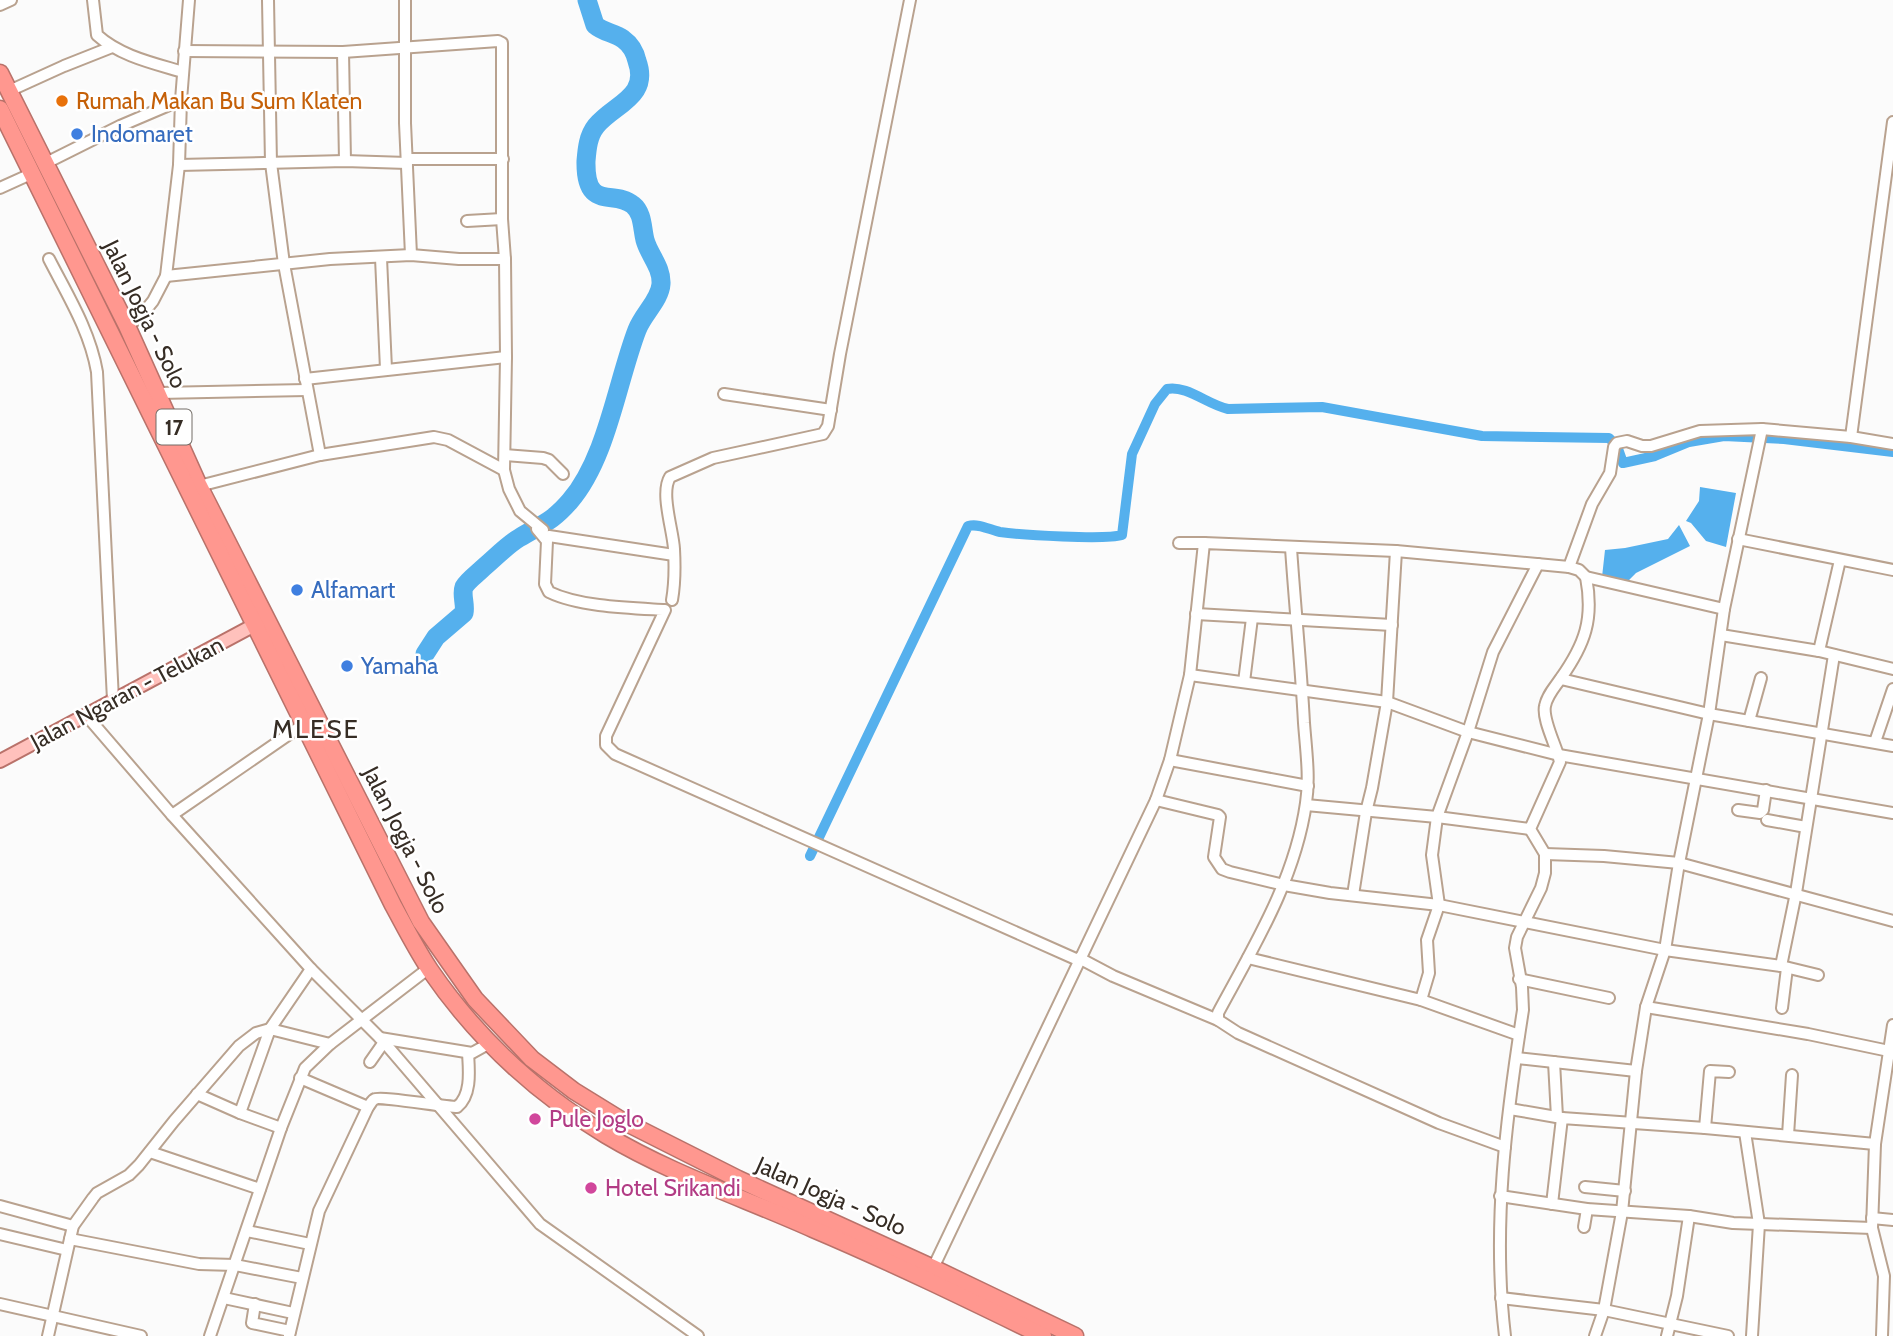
<svg xmlns="http://www.w3.org/2000/svg" width="1893" height="1336" viewBox="0 0 1893 1336" font-family="Cabin,sans-serif">
<style>
.water{fill:#55b0ed}
.lines{fill:none;stroke-linecap:round;stroke-linejoin:round}
.canal{stroke:#55b0ed;stroke-width:10}
.river{stroke:#55b0ed;stroke-width:19}
.minor-casing{stroke:#b9a28f;stroke-width:14}
.major-casing{stroke:#b9726a;stroke-width:16}
.highway-casing{stroke:#b9726a;stroke-width:19}
.minor{stroke:#fff;stroke-width:10}
.major{stroke:#ffc1bc;stroke-width:12}
.highway{stroke:#ff978f;stroke-width:16}
.food-dot{fill:#e8710a;stroke:#fff;stroke-width:2.5}
.shop-dot{fill:#3f7fe0;stroke:#fff;stroke-width:2.5}
.hotel-dot{fill:#d1479c;stroke:#fff;stroke-width:2.5}
.labels{text-anchor:middle;dominant-baseline:central;stroke-width:5;stroke-linejoin:round;paint-order:stroke}
.shield{fill:#fff;stroke:#726c66;stroke-width:2}
.shield-label{font-size:21px;font-weight:bold;fill:#362d25}
.food-label{font-size:23px;fill:#c56008;stroke:#fff;text-anchor:start}
.shop-label{font-size:23px;fill:#366cbe;stroke:#fff;text-anchor:start}
.street-label{font-size:23px;fill:#362d25;stroke:#fff}
.hotel-label{font-size:23px;fill:#b23c85;stroke:#fff;text-anchor:start}
.quarter-label{font-size:26px;letter-spacing:2px;fill:#362d25;stroke:#fff}
</style>
<rect width="100%" height="100%" fill="#fbfbfb"/>
<g class="water">
<path d="M1700,487l36,6 -10,54 -20,-6 -15,-18 -5,-2 13,-20z"/>
<path d="M1679,525l11,21 -54,27 -10,10 -24,-6 3,-27 20,-2 43,-9z"/>
</g>
<g class="lines">
<path class="canal" d="M810,856l158,-330c11,-3 22,4 32,6 21,3 105,8 122,3l10,-81 23,-50 12,-15c20,-4 41,16 61,20l94,-2 160,29 127,2 8,8 6,17 32,-7 34,-14 35,-6 60,3 109,13"/>
<path class="river" d="M425,654l11,-17 28,-24c2,-8 -3,-18 0,-26 4,-7 13,-13 19,-19 12,-10 23,-22 36,-30 23,-14 33,-16 51,-37 37,-43 47,-119 67,-171 6,-16 23,-30 24,-46 1,-17 -12,-29 -16,-44 -3,-12 -2,-27 -12,-35 -19,-16 -48,7 -47,-44 1,-12 2,-25 10,-35 18,-22 54,-29 41,-65 -2,-9 -7,-17 -14,-22 -9,-6 -20,-7 -28,-14l-8,-25"/>
<g class="minor-casing">
<g id="minor">
<path d="M93,0l4,35c23,21 56,28 86,37"/>
<path d="M268,0l3,163 13,101 36,191"/>
<path d="M405,0v123l6,132"/>
<path d="M0,5l11,-5"/>
<path d="M184,51l159,1 155,-11 4,2v176l3,40 1,98 -2,113 5,19 11,22 23,19"/>
<path d="M343,52l2,109"/>
<path d="M9,91l55,-25 48,-19"/>
<path d="M407,159h96"/>
<path d="M46,163l74,-37 61,-26"/>
<path d="M179,165l166,-4 62,2"/>
<path d="M0,188l33,-15"/>
<path d="M467,221l35,-2"/>
<path d="M381,258l5,111"/>
<path d="M49,259c19,37 41,72 48,113l16,328"/>
<path d="M166,276l164,-17 81,-4 48,4h46"/>
<path d="M127,326l13,-9 13,-16 13,-25 13,-111 2,-65 8,-100"/>
<path d="M305,379l201,-22"/>
<path d="M159,393l148,-3"/>
<path d="M724,394l107,16"/>
<path d="M1762,429l89,8 42,7"/>
<path d="M1851,437l42,-315"/>
<path d="M505,455l38,3 6,2 14,14"/>
<path d="M199,486l121,-31 114,-18 14,3 56,30"/>
<path d="M537,529l10,12 -2,43 4,8c31,15 81,16 116,18l-59,126v9l9,9 463,206"/>
<path d="M549,536l125,19"/>
<path d="M1738,539l155,31"/>
<path d="M1179,543h25"/>
<path d="M1291,548c4,59 10,117 13,175 2,27 6,54 2,80 -11,77 -52,143 -88,210v7l20,13 201,90 66,24"/>
<path d="M1569,567l23,-63 18,-31 4,-26 3,-4 10,-2 15,5h9l49,-15 62,-2 -38,180 -15,105 -30,149 -14,87 -19,57 -10,64 -14,141 -18,98 -9,26"/>
<path d="M672,600c3,-17 3,-33 2,-51 -1,-19 -14,-56 -4,-72l43,-19 110,-24 5,-8 12,-72 70,-354"/>
<path d="M1196,614l196,11"/>
<path d="M1721,635l98,16 74,18"/>
<path d="M1819,651l21,-91"/>
<path d="M1190,675l197,27 81,30 91,23 334,58"/>
<path d="M1561,679l148,35 184,32"/>
<path d="M1244,682l8,-64"/>
<path d="M86,715l86,100 139,154 73,73 156,182 158,112"/>
<path d="M1749,721l12,-43"/>
<path d="M1875,742l18,-53"/>
<path d="M1170,760l138,26"/>
<path d="M1156,800l62,15 2,2 -6,40 8,12 8,3 54,13 46,8 109,12 226,45 116,16 37,9"/>
<path d="M1306,805l131,12 93,12"/>
<path d="M1738,810l22,3 3,-3 3,-20"/>
<path d="M172,815l132,-91"/>
<path d="M1767,820l39,7"/>
<path d="M1545,854l59,2 75,7 214,58"/>
<path d="M1353,895l13,-83 6,-24 15,-86 9,-151"/>
<path d="M1079,958l34,18 105,44"/>
<path d="M1248,958l173,42 8,-27 -2,-33 12,-35 -7,-50 5,-38 31,-85 25,-80 45,-88"/>
<path d="M1781,966l15,-73 38,-238"/>
<path d="M1519,979l90,19"/>
<path d="M1421,1000l98,35"/>
<path d="M1646,1007l162,27 81,17"/>
<path d="M1782,1008l5,-40"/>
<path d="M380,1038l92,15 18,-10"/>
<path d="M1517,1058l119,13"/>
<path d="M370,1062l14,-20"/>
<path d="M1554,1062l3,55"/>
<path d="M300,1078l68,29"/>
<path d="M197,1094l43,19"/>
<path d="M1510,1109l52,9"/>
<path d="M281,1128l-41,-15 30,-84 60,15"/>
<path d="M1705,1128l5,-57 19,1"/>
<path d="M1745,1132l14,92 -7,112"/>
<path d="M1788,1135l4,-60"/>
<path d="M150,1152l110,37"/>
<path d="M1585,1187l40,4"/>
<path d="M1500,1196l87,13 102,7 44,7 139,5"/>
<path d="M1552,1204l10,-86 143,10 170,16"/>
<path d="M0,1206l73,20"/>
<path d="M1872,1218l21,2"/>
<path d="M1584,1227l3,-18"/>
<path d="M247,1231l63,13"/>
<path d="M0,1234l67,16"/>
<path d="M70,1239l3,-13 20,-28 4,-5 32,-18 10,-10 35,-44 65,-75 17,-13 14,-4 41,-60"/>
<path d="M933,1268l223,-468 14,-40 20,-85 14,-132 192,8 173,16 10,3 7,7 138,32"/>
<path d="M224,1298l69,15"/>
<path d="M1501,1298l103,12 124,26"/>
<path d="M0,1304l141,32"/>
<path d="M255,1304l-3,19 38,8"/>
<path d="M48,1336l22,-97 129,25 36,1 67,13"/>
<path d="M210,1336l71,-208 24,-60 25,-24 99,-76"/>
<path d="M289,1336l30,-125 49,-104c2,-2 4,-7 7,-8 4,-3 70,8 82,8 15,-12 12,-37 11,-54"/>
<path d="M1505,1336c-13,-109 1,-218 18,-326l-1,-23 -7,-39 2,-11 24,-49 4,-15v-19l-15,-25 30,-67c-3,-15 -18,-42 -15,-56 2,-11 10,-19 16,-28 24,-34 33,-59 25,-101"/>
<path d="M1667,1336l10,-40 12,-80"/>
<path d="M1882,1336l2,-60 -12,-48 3,-84 18,-119"/>
</g>
</g>
<g class="major-casing">
<path id="major" d="M0,761l260,-139"/>
</g>
<g class="highway-casing">
<g id="highway">
<path d="M0,73l127,253 72,160 222,436 54,77 57,60 42,32 47,29 117,59 195,89 142,68"/>
<path d="M0,109l393,796c12,22 23,44 37,65 46,67 106,123 176,165 65,39 138,63 207,94 78,33 154,70 230,107"/>
</g>
</g>
<use href="#minor" class="minor"/>
<use href="#major" class="major"/>
<use href="#highway" class="highway"/>
</g>
<circle class="food-dot" cx="62" cy="101" r="7"/>
<g class="shop-dot">
<circle cx="77" cy="134" r="7"/>
<circle cx="297" cy="590" r="7"/>
<circle cx="347" cy="666" r="7"/>
</g>
<g class="hotel-dot">
<circle cx="535" cy="1119" r="7"/>
<circle cx="591" cy="1188" r="7"/>
</g>
<g class="labels">
<rect class="shield" x="156.5" y="409.5" width="35" height="35" rx="5"/>
<g class="shield-label">
<text x="174" y="427">17</text>
</g>
<g class="food-label">
<text x="76" y="101">Rumah Makan Bu Sum Klaten</text>
</g>
<g class="shop-label">
<text x="91" y="134">Indomaret</text>
<text x="311" y="590">Alfamart</text>
<text x="361" y="666">Yamaha</text>
</g>
<g class="street-label">
<text transform="translate(145 314) rotate(64)">Jalan Jogja - Solo</text>
<text transform="translate(127 693) rotate(-28)">Jalan Ngaran - Telukan</text>
<text transform="translate(406 840) rotate(63)">Jalan Jogja - Solo</text>
<text transform="translate(831 1196) rotate(24)">Jalan Jogja - Solo</text>
</g>
<g class="hotel-label">
<text x="549" y="1119">Pule Joglo</text>
<text x="605" y="1188">Hotel Srikandi</text>
</g>
<g class="quarter-label">
<text x="316" y="729">MLESE</text>
</g>
</g>
</svg>
